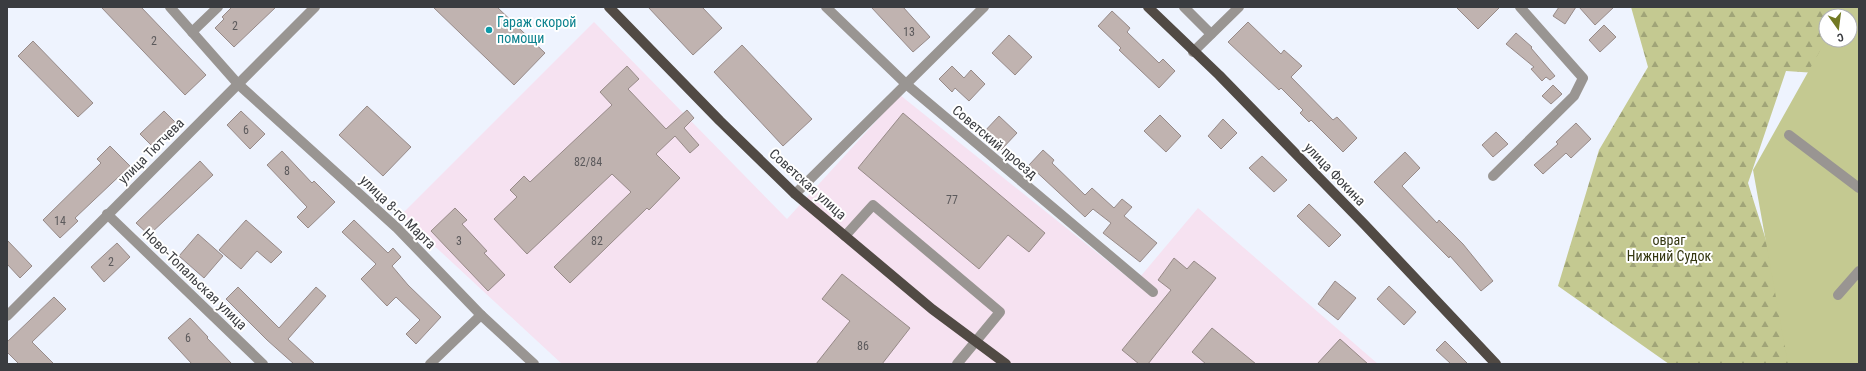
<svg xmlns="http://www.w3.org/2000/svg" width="1866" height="371" viewBox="0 0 1866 371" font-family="'Roboto Condensed',sans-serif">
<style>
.commercial{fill:#f6e2f1}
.forest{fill:url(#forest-firs);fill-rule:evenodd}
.garden{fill:#c4c991}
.building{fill:#c0b3b0;stroke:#978a88}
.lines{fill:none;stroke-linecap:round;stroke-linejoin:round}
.minor{stroke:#999592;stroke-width:10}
.major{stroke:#514a44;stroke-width:10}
.culture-dot{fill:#0f9aa8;stroke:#fff;stroke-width:1.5}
.labels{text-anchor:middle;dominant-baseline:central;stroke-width:4;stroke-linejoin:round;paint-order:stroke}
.number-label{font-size:12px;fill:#5c5a5c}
.culture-label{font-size:14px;fill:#0d838f;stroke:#fff;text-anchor:start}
.street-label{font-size:14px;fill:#3a3c40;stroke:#fff}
.park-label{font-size:14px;fill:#353710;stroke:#fff}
</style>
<defs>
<pattern id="forest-firs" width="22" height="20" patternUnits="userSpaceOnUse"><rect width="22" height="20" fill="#c4c991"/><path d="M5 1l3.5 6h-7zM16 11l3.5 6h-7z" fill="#a0a478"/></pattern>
</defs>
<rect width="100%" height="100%" fill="#eef3fe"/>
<path class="commercial" d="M594,22l193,197 113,-124 235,188 63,-75 180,156h-816l-161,-149z"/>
<path class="forest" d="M1631,7h228v80l-13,-12 -60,-4 -38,112 57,181h-136l-111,-78 41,-136 49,-83zM1826,16h24v24h-24z"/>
<path class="garden" d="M1850,21l9,3v340h-71l-35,-194 73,-130h24z"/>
<g class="building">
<path d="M101,7h40l65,68 -21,20z"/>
<path d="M232,7h44l-42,40 -19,-19 9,-9 -2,-2z"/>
<path d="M433,7h64l48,46 -31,32z"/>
<path d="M648,7h54l20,21 -29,27z"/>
<path d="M871,7h32l27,30 -17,15z"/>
<path d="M1456,7h44l-22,22z"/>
<path d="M1559,7h17l-11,17 -12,-8z"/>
<path d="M1579,7h35l-19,18z"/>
<path d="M1112,11l18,17 -3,4 32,31 4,-4 12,12 -16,17 -40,-38 2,-2 -23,-22z"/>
<path d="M1248,22l33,32 3,-4 18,16 -11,11 42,43 4,-3 20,21 -14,14 -32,-32 -2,2 -9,-9 3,-3 -22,-22 -2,2 -51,-48z"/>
<path d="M1604,25l12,12 -16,15 -11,-12z"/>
<path d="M1516,33l16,14 -1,1 24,28 -5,4 -4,-3 -4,4 -11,-12 3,-2 -28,-23z"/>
<path d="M1009,35l23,22 -17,18 -23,-22z"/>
<path d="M33,41l60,62 -15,14 -60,-61z"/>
<path d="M742,45l70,74 -29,27 -69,-74z"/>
<path d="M627,66l12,13 -11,10 38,40 21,-19 7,8 -10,10 15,17 -9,8 -15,-17 -19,18 24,24 -31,32 -2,-2 -77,75 -16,-16 77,-75 -19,-18 -85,80 -33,-35 23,-22 -7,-7 14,-14 6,6 82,-77 -12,-13z"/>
<path d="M952,66l12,12 7,-8 14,14 -16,17 -14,-13 -3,4 -13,-13z"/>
<path d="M1553,85l9,9 -11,10 -9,-8z"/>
<path d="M367,106l44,41 -28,29 -44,-41z"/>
<path d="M164,111l13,13 -24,23 -13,-13z"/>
<path d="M241,111l24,23 -15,15 -23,-24z"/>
<path d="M903,113l142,120 -16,19 -21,-17 -29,34 -121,-101z"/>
<path d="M1160,115l21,21 -15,16 -22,-21z"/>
<path d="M999,116l18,17 -16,17 -18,-17z"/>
<path d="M1223,119l14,14 -16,16 -13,-13z"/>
<path d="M1576,123l15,16 -20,19 -5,-5 -23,21 -9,-9 24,-21 -2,-2z"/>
<path d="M1496,132l12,12 -15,13 -11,-12z"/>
<path d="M110,146l20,20 -55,52 3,3 -18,17 -17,-18 58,-57 -4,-4z"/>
<path d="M1043,150l11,10 -2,3 33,32 7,-7 22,20 8,-9 10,8 -8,9 33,27 -17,19 -37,-29 8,-10 -18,-14 -8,8 -56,-52z"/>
<path d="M282,151l30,32 2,-2 21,21 -27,26 -11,-11 10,-10 -40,-42z"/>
<path d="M1405,152l15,16 -18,18 35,37 2,-3 24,24 30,37 -12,10 -31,-35 -1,2 -75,-76z"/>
<path d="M1262,156l25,24 -13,12 -25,-24z"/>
<path d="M200,161l13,14 -64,60 -13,-12z"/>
<path d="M1309,204l32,31 -12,12 -32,-31z"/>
<path d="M455,208l12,12 -5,4 25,27 -3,2 21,22 -17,16 -57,-60z"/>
<path d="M246,220l36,32 -11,11 -14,-12 -16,18 -22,-19z"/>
<path d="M354,220l34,33 5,-5 8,9 -9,9 16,19 33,32 -25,27 -10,-10 14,-14 -24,-23 -9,9 -26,-27 15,-15 -34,-32z"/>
<path d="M198,234l25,22 -19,22 -25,-22z"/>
<path d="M7,240l25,26 -12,12 -13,-14z"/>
<path d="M117,243l13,14 -26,25 -13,-15z"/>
<path d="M1174,258l13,11 7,-8 22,17 -68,86h-9l-17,-14 49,-60 -13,-10z"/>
<path d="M842,274l68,54 -28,36h-66l34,-43 -28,-22z"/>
<path d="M1335,281l21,17 -18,22 -20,-16z"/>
<path d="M1389,286l27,26 -12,13 -27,-26z"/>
<path d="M238,287l41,41 37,-41 10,9 -38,43 27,25h-21l-27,-24 -41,-41z"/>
<path d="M54,297l12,12 -34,33 22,22h-35l-12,-12v-10z"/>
<path d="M190,318l18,19 -1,1 25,26h-40l-24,-26z"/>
<path d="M1212,328l44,36h-50l-14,-12z"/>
<path d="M1340,339l28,25h-51z"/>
<path d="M1445,341l23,23h-17l-15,-14z"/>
</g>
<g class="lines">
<g class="minor">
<path d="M170,7l68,77 159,144 84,87 53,49"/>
<path d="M826,7l80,77 247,208"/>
<path d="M1184,7l27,27"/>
<path d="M192,32l26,-25"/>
<path d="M1193,52l46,-45"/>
<path d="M1789,135l70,53"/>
<path d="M1493,176l81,-80 9,-18 -63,-71"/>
<path d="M795,194l189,-187"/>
<path d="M107,214l156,150"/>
<path d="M845,236l28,-31 127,107 -43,52"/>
<path d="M1838,295l21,-24"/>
<path d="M7,316l308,-309"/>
<path d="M430,364l51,-49"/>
</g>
<g class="major">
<path d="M609,7l111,114 75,73 137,115 74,55"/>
<path d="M1148,7l71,68 146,150 131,139"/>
</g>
</g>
<circle class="culture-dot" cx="489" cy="30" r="4"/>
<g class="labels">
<g class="number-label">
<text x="235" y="26">2</text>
<text x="909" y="32">13</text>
<text x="154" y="41">2</text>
<text x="246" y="130">6</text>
<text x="588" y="162">82/84</text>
<text x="287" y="171">8</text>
<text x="952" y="200">77</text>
<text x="60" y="221">14</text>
<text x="459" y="241">3</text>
<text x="597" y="241">82</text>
<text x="111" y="262">2</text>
<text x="188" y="338">6</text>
<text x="863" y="346">86</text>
</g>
<g class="culture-label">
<text x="497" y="22">Гараж скорой<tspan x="497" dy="16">помощи</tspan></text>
</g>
<g class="street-label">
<text transform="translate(995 142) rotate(40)">Советский проезд</text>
<text transform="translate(151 151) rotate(-45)">улица Тютчева</text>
<text transform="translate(1335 174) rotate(46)">улица Фокина</text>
<text transform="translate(808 184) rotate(42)">Советская улица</text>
<text transform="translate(398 212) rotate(44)">улица 8-го Марта</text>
<text transform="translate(195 279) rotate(44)">Ново-Топальская улица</text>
</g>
<g class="park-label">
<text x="1669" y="240">овраг<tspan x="1669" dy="16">Нижний Судок</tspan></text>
</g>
</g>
<rect width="1866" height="371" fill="none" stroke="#3a3c40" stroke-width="16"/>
<g transform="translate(1838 28) rotate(166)"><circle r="19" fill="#ffffff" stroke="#b0b1b3"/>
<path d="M0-3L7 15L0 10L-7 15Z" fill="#727923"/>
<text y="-6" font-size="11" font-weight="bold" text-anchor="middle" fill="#3a3c40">С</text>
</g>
</svg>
